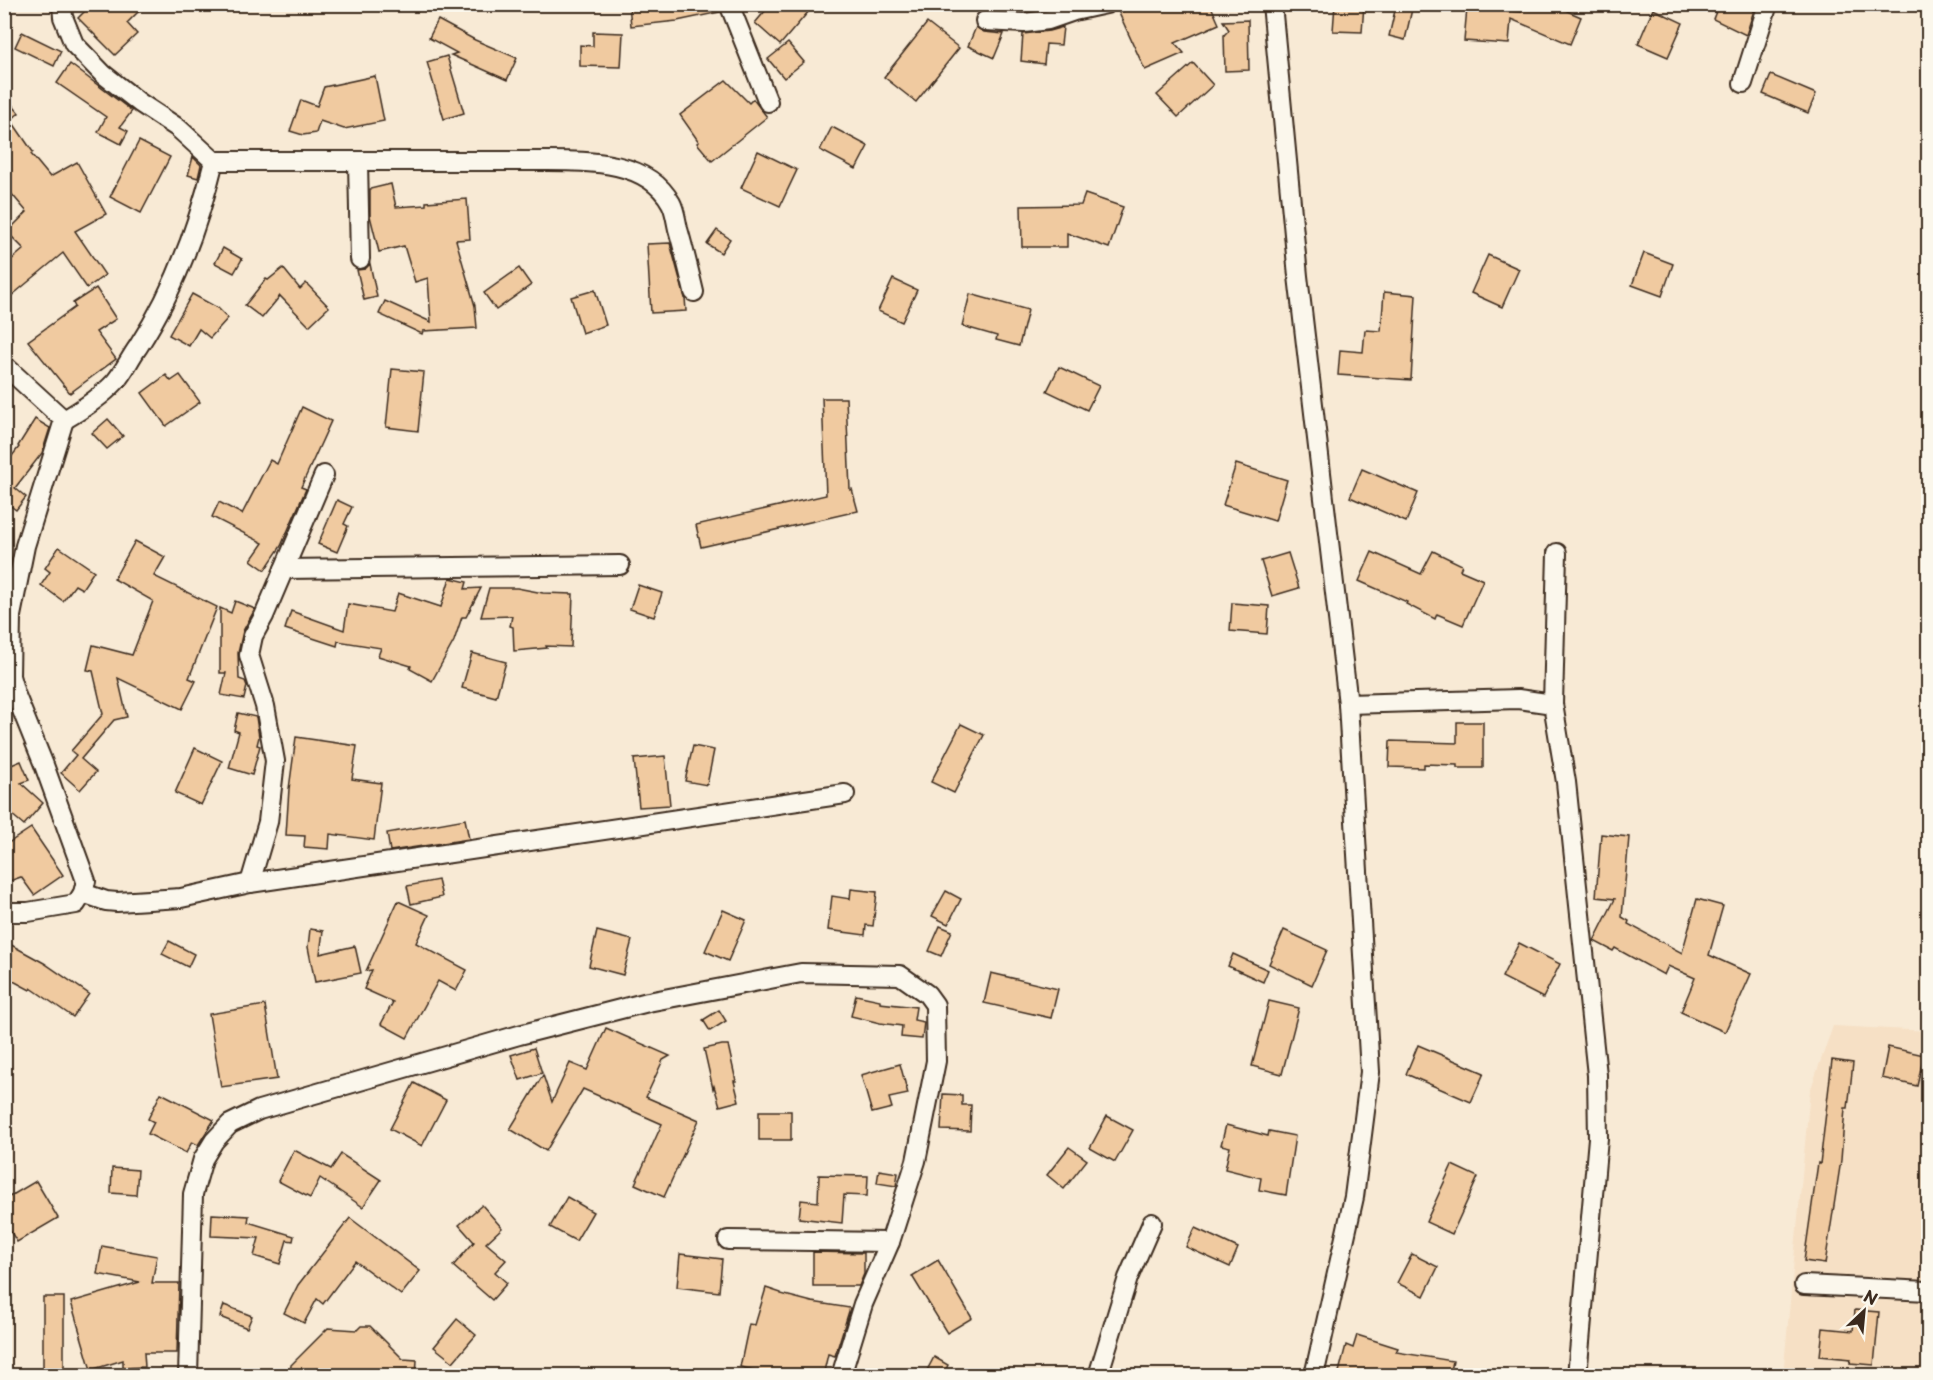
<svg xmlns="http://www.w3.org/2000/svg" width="1933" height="1380" viewBox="0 0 1933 1380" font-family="'Playpen Sans',sans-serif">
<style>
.built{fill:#f6e0c5}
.building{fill:#f0caa0;stroke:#3b2a1e;stroke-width:1.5}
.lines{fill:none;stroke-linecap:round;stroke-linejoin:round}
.minor-casing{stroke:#3b2a1e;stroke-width:22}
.minor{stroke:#fbf7ec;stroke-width:18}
</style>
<rect width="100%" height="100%" fill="#f8ead5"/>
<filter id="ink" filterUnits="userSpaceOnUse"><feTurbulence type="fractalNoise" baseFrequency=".0167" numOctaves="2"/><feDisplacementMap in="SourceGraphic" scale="12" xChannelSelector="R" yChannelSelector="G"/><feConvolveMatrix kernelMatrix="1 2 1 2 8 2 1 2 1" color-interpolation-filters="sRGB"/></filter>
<g filter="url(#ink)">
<path class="built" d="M1833,1026l95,5v344l-145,1 27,-285z"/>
<g class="building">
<path d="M92,4h54l-19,19 10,11 -22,21 -37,-37z"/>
<path d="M629,4h89l2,8 -43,9 -46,5z"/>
<path d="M771,4h44l-35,41 -25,-22z"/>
<path d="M986,4h17l-3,6h-16z"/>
<path d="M1139,4h71l9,20 -44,19 9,10 -39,17 -26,-57z"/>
<path d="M1335,4h29l-2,28 -29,-1z"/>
<path d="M1505,4h46l30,13 -11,27 -59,-25 -2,25 -45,-3 3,-33 55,4z"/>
<path d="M1719,4h37l-10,31 -33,-16z"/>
<path d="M1396,6l16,3 -7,31 -16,-4z"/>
<path d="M1653,9l30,14 -15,34 -30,-13z"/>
<path d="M438,20l37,20 42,18 -10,22 -56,-25 6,-2 -28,-15z"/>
<path d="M1248,20l1,50 -24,1 -1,-36 5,-5 -6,-9z"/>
<path d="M927,23l32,25 -43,54 -32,-25z"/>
<path d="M976,27l8,5 20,2 -10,24 -26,-12z"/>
<path d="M1063,27l-2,18 -15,-1 -2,20 -23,-3 2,-27 26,-3z"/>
<path d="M22,32l39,19 -7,15 -39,-19z"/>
<path d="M593,32l30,1 -2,34 -41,-1v-21l13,1z"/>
<path d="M788,43l16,19 -20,16 -16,-19z"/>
<path d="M447,56l17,57 -20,6 -17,-57z"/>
<path d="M1193,63l20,22 -35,32 -21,-22z"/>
<path d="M70,64l62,47 -12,16 8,4 -7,13 -23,-12 8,-15 -49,-34z"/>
<path d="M1771,75l45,19 -8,19 -45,-19z"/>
<path d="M375,76l9,45 -40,8 -24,-8 -4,12 -13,2 -13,-4 11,-31 16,6 7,-19z"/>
<path d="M726,80l23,23 4,-4 14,18 -55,44 -15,-18 2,-1 -19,-27z"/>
<path d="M4,95l15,18 -8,7 22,32 -2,2 19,23 27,-15 29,52 -31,17 30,44 -18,13 -24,-35 -59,49v-36l20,-17 -17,-17 20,-20 -23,-27z"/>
<path d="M832,127l36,19 -12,23 -36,-19z"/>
<path d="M139,141l31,16 -29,56 -31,-16z"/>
<path d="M758,151l39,19 -17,36 -39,-18z"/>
<path d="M193,157l8,8 -3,13 -10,-3z"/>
<path d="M391,184l5,23 30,-2v-3l41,-3 3,40 -14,1 19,66 2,22 -54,3 -1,3 -43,-20 6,-13 46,21 -3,-44 -13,4 -11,-36 -25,6 -9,-36v-27z"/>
<path d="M1085,194l38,13 -14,41 -42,-15v14h-45l-1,-41 60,-1z"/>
<path d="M717,230l13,9 -9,14 -14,-9z"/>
<path d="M670,243l15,55 1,13 -35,2 -4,-69z"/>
<path d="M223,248l19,11 -8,14 -19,-10z"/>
<path d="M1644,253l29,11 -11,32 -30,-11z"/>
<path d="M1488,255l31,14 -17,38 -31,-14z"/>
<path d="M370,264l7,33 -13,3 -7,-30 8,-1z"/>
<path d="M283,268l17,21 6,-6 23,24 -20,19 -29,-30 -18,22 -17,-13 21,-26 2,1z"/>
<path d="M519,268l12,17 -35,25 -12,-17z"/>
<path d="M893,279l24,11 -15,32 -24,-11z"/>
<path d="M96,288l20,31 -20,13 20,27 -46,34 -42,-52 47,-34 -2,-4z"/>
<path d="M595,290l11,35 -24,8 -11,-36z"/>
<path d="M1384,292l32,3 -5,85 -73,-5 2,-25 23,2 2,-22 16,1z"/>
<path d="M192,294l26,14 10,10 -18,20 -11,-9 -10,17 -20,-11z"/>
<path d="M970,294l58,16 -9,36 -23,-6 1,-4 -35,-10z"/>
<path d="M1059,367l40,19 -12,24 -40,-19z"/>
<path d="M392,369l32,3 -6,59 -32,-4z"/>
<path d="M166,375l5,6 9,-6 20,27 -34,24 -24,-33z"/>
<path d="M822,398h24l4,92 2,-1 6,22 -157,36 -5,-22 130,-30z"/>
<path d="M302,407l29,14 -30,66 5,2 -25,57 -16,24 -14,-10 12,-17 -51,-26 7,-15 23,12 28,-54 7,4z"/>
<path d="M35,419l15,9 -8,25 -27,35 11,9 -10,13 -11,-8 -1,1v-37l15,-19 -1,-1z"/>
<path d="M108,419l15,17 -16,13 -15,-16z"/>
<path d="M1236,464l51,16 -12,41 -52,-16z"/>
<path d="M1362,469l56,24 -12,29 -56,-25z"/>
<path d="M337,500l15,7 -8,17 4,2 -11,26 -19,-8z"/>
<path d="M135,541l30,16 -11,19 63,31 -28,71 7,3 -14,28 -64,-31 9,39 -13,3 -33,39 15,13 -16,18 -19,-17 15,-18 -5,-4 32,-37 -10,-43 -6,-1 6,-25 39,10 21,-54 -39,-22z"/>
<path d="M59,547l35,24 -12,18 -7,-4 -12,16 -22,-16 9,-13 -5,-4z"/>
<path d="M1433,551l29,14 -2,5 23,10 -20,45 -26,-11 -2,5 -29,-15 1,-2 -48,-21 13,-29 49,22z"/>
<path d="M1288,553l11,35 -27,8 -11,-35z"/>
<path d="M450,578l17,4 -2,7 16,-1 -15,29h-4l-8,24 -22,40 -22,-12 1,-3 -33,-10 3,-8 -43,-7 -1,5 -52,-17 6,-18 53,19 4,-26 44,8 6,-19 43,14z"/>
<path d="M638,585l24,8 -8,24 -24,-8z"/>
<path d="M489,588h28l26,5 30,1 -2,53 -25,-1 1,2 -33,3 -1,-24 -3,-1 2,-10 -31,1z"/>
<path d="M235,601l20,8 -12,22 -5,22 1,26 6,2 2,5 -3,13 -23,-4 5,-22h-6v-65l11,5z"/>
<path d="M1232,603l37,3 -2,28 -37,-3z"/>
<path d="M472,653l34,9 -10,35 -34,-9z"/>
<path d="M238,713l18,4 3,20 -2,8 3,1 -8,29 -23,-7 10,-36 -5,-2z"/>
<path d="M1457,722h26v46h-26v-3l-33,-1v4l-35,-1 1,-26 67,2z"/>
<path d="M961,724l23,11 -30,58 -23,-11z"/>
<path d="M296,737l61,9 -5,33 29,4 -7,57 -44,-6 -1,15 -25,-2 1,-11 -19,-1 3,-46z"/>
<path d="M693,746l21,4 -7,35 -22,-4z"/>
<path d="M195,748l27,13 -21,44 -26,-12z"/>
<path d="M665,756l5,49 -31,2 -5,-48z"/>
<path d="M21,761l8,19 -8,3 22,20 -19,22 -20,-17v-40z"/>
<path d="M465,819l4,20 -79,12 -3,-18z"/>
<path d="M31,828l32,47 -29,20 -13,-18 -17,6v-37z"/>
<path d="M1601,834l28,3 -7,80 7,4 -1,3 54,29 15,-54 26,7 -14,49 42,19 -26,58 -44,-20 14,-34 -27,-12 -4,9 -49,-27 -2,3 -19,-10 21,-42 -19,-2z"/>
<path d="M438,880l4,17 -31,7 -4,-18z"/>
<path d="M851,889l26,3 -4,34 -7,-1 -1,10 -37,-5 4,-34 18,3z"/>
<path d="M946,891l15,8 -13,25 -16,-8z"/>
<path d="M398,901l31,14 -13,28 51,27 -11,21 -18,-10 -31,57 -26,-14 12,-22 -29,-13 8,-19 -6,1z"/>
<path d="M723,910l23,10 -18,41 -23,-10z"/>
<path d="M940,926l12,5 -11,25 -12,-5z"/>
<path d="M310,929l13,2 -3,23 35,-8 6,27 -46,9 -7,-35z"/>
<path d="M1284,930l43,20 -15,35 -43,-21z"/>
<path d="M597,931l35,9 -9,35 -34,-9z"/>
<path d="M4,941l40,22 45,31 -16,23 -42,-29 -1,2 -26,-14z"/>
<path d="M169,941l25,13 -6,13 -26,-13z"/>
<path d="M1519,943l41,21 -17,34 -41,-21z"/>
<path d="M1233,954l35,16 -5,12 -35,-16z"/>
<path d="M991,973l67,16 -7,29 -67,-15z"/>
<path d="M856,995l24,5v3l36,4 -2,13 10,2 -2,17 -21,-2 1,-11 -22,-3 -29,-7z"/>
<path d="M1269,1001l30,7 -17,66 -30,-8z"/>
<path d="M265,1005l12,74 -56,8 -12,-73z"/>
<path d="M719,1010l7,11 -16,10 -7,-11z"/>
<path d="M606,1028l64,28 -7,4 -17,37 53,23 -35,77 -29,-13 27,-60 -79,-35 -37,62 -36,-22 33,-54 9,27 18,-39 17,7z"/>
<path d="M722,1045h6l8,36h-2l5,20 -19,5 -6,-20 -1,3 -9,-40z"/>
<path d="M1418,1045l66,28 -13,29 -65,-28z"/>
<path d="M1888,1047l36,8 -7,31 -35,-8z"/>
<path d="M534,1048l8,25 -22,7 -9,-25z"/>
<path d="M1832,1060l21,3 -5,45h-3l-4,52 -16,104 -21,-3 14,-98 2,1z"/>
<path d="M900,1064l8,30 -19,4 3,10 -20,5 -11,-38z"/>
<path d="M414,1083l32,17 -24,46 -32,-17z"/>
<path d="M161,1093l53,27 -16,25 -6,-3 -6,11 -38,-19 6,-12 -6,-3z"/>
<path d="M943,1094l19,1v10h9l-1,26 -29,-1z"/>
<rect x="759" y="1111" width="32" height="29"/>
<path d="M1107,1116l26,14 -18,32 -25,-14z"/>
<path d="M1226,1125l42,11 1,-5 26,5 -9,59 -27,-5 2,-12 -36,-9 5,-22 -9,-2z"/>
<path d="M1069,1147l18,13 -23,29 -17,-14z"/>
<path d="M294,1150l37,19 10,-15 40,26 -18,27 -43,-29 -10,20 -32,-17z"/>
<path d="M1452,1165l26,12 -26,57 -26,-12z"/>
<path d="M112,1168l26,2 -2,25 -25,-2z"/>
<path d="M879,1170l19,3 -2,13 -19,-3z"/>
<path d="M819,1175l49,1 -1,20 -23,-1 -2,28 -43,-5 2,-18 17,2z"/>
<path d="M36,1181l22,37 -41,24 -13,-21v-21z"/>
<path d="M567,1197l26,15 -17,29 -26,-14z"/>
<path d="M482,1205l20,23 -16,15 20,17 -11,12 12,11 -15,17 -39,-34 21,-24 -15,-17z"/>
<path d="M212,1214l37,2 -1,6 46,14 -1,5 -6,-1 -7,24 -26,-8 5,-18 -48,-2z"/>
<path d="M350,1218l70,53 -19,24 -46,-34 -32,43 -6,-5 -13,24 -20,-10 14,-28z"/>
<path d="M1195,1228l43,20 -8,19 -44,-20z"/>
<path d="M102,1246l55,10 -5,27h27l-2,70h-33l1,14 -22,1v-8l-32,10 -20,-68 69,-20 -43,-8z"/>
<path d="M813,1252l51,1v21l-5,12h-46z"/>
<path d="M680,1254l42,5 -3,33 -42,-5z"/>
<path d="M1412,1254l26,13 -14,29 -27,-13z"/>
<path d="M938,1260l34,58 -25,15 -35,-57z"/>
<path d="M766,1288l15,5v1l31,8 38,6 -15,48 -7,-2 -5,22h-42l-41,-9 9,-43 6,1z"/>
<rect x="43" y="1297" width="21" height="79"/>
<path d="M224,1305l28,11 -5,12 -27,-11z"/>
<path d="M1855,1310l24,2 -5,53 -24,-2 1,-4 -31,-3 3,-28 30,3z"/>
<path d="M457,1319l19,16 -23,27 -19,-15z"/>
<path d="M361,1326h9l33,33 14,1 -1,16h-126l1,-11 37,-37 29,2z"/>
<path d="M1357,1335l41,13 -2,4 57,9 -3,15h-112l8,-31 7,3z"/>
<path d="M934,1357l14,8 -5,11h-19z"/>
</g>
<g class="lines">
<g class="minor-casing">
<g id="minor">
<path d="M62,4l1,13 11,27 29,30 37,29 38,25 36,33c-16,66 -39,129 -76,186 -8,11 -14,25 -23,35 -15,16 -32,27 -51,38"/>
<path d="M729,4l39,98"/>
<path d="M1272,4l26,272 50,428 22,368 -16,125 -40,179"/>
<path d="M985,21l39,2 24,-3 26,-9 32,-7"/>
<path d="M1743,83l25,-79"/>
<path d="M214,161h314c47,1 117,-6 143,42 4,7 5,18 7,26 6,21 11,42 16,63"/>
<path d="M358,161l2,98"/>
<path d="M4,365l60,55 -39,126 -14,70 -1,60 5,17 29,72 42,116 -3,12 -7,11 -48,8h-24"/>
<path d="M1557,553l-4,151 13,78 31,293 1,63 -21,238"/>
<path d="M284,569l336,-4"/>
<path d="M1348,704l170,-5 35,5"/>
<path d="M250,883l18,-61 7,-61 -10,-55 -16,-51 4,-19 11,-20 60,-141"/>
<path d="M83,893l23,8 11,1 64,-4 69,-15 595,-89"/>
<path d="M728,1240l162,2"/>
<path d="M1804,1285l124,6"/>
<path d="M188,1376l5,-182 10,-35 11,-18 16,-17 29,-14 260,-75 129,-33 153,-29 99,2 27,19 8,11 1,56 -20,100 -26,81 -27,62 -22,72"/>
<path d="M1098,1376l30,-98 24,-55"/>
</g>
</g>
<use href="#minor" class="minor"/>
</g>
</g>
<rect width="1933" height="1380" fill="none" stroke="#fbf7ec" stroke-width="24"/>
<rect x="12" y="12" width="1909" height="1356" fill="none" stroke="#3b2a1e" stroke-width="2" filter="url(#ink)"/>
<g transform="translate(1864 1311) rotate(26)" stroke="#fbf7ec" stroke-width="4.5" paint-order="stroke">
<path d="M0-4.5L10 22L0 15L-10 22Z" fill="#3b2a1e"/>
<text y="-9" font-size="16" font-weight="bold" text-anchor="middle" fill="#3b2a1e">N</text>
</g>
</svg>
